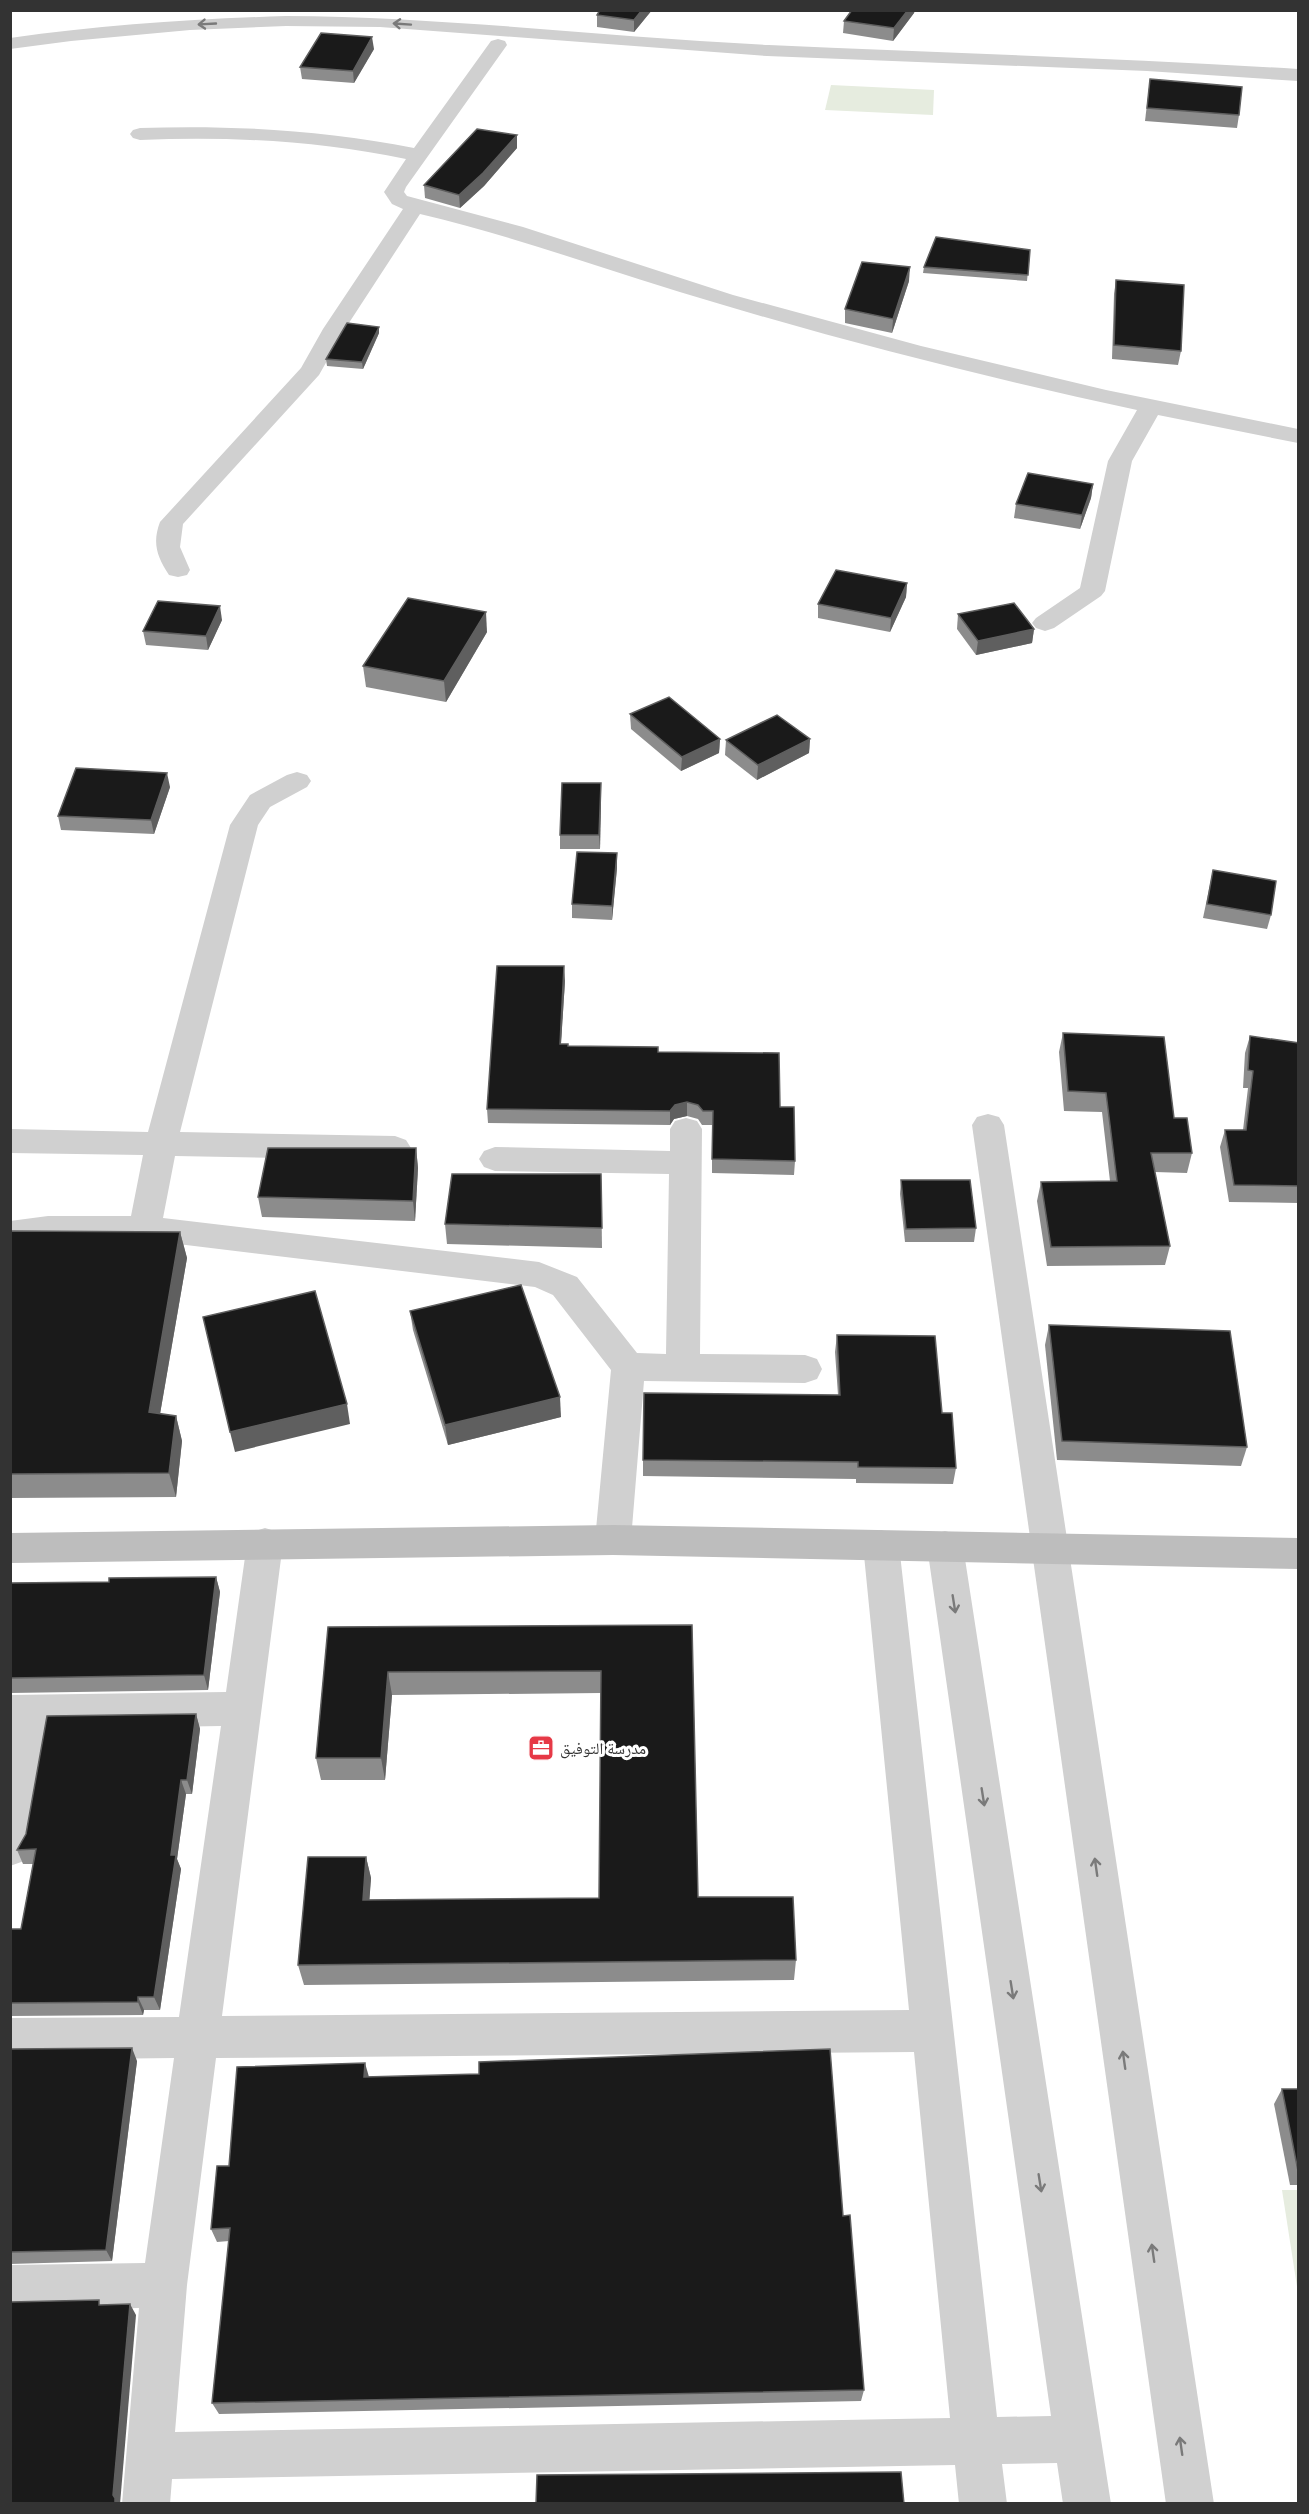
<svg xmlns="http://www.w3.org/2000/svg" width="1309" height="2514" viewBox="0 0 1309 2514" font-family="Raleway,'Noto Naskh Arabic',sans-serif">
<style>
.green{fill:#e6ecdf}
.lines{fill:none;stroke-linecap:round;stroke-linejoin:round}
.minor{fill:#d0d0d0;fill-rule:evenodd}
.secondary{fill:#bdbdbd;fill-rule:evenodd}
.wall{fill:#8c8c8c}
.shaded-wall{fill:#5f5f5f}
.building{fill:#1a1a1a;stroke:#5f5f5f;stroke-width:1.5}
.oneway{stroke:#7a7a7a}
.labels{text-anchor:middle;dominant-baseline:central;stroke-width:6;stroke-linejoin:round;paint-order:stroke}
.poi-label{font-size:16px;fill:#333;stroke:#fff;text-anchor:start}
</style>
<rect width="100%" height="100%" fill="#fff"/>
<g class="green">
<path d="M831,85l103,5 -1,25 -108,-5z"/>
<path d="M1282,2190h16v103z"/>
</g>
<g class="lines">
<g class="minor">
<path d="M286,16c161,1 322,21 483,29 176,8 353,13 529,24v12l-151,-10 -380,-15 -387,-29 -94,-1 -96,4 -119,11 -61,8v-11c92,-13 184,-19 276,-22z"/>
<path d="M498,39l7,2 2,4 -101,142 -2,5 3,4 116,31 210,68 188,51 185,44 192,39v14l-140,-28 -26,46 -27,130 -4,5 -47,32 -9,3 -9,-3 -4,-5 4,-5 44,-30 28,-127 29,-51c-140,-30 -280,-65 -417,-106 -101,-29 -198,-66 -300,-90l-75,115 -26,46 -136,149 -3,23 10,23 -3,5 -9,2 -9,-2c-12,-18 -17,-32 -9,-53l141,-154 22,-39 80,-120 -11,-5 -8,-12 22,-33c-88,-18 -176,-23 -266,-19l-7,-2 -3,-4 3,-4 7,-2c93,-3 183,2 274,20l77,-107z"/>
<path d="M297,772l10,3 4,6 -4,6 -37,20 -12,18 -78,307 215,4 11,4 5,8 -5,8 -11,4 -220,-4 -12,62 376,44 38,15 60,76 29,1 3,-180 -174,-3 -11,-4 -5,-8 5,-8 11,-4 175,4v-22l5,-8 11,-3 11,3 5,8 -2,225 105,1 12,4 5,10 -5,10 -12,4 -161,-2 -13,159 -5,11 -13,4 -13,-4 -5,-11 16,-170 -58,-75 -18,-8 -390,-47h-97l-38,6v-25l38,-5h83l12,-61 -133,-2v-24l138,3 82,-307 20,-30 37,-20z"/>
<path d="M988,1114l11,3 5,8 210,1379h-48l-194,-1379 5,-8z"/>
<path d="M265,1528l13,4 5,11 -61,473 687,-6 -46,-465 5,-11 13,-4 13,4 5,11 98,872 54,-1 -124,-870 5,-11 13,-4 13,4 5,11 148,958h-48l-6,-41 -55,1 5,40h-48l-4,-39 -783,14 -2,25h-48l17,-196 -129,3v-46l135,-2 29,-205 -164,2v-42l169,-1 42,-291 -170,3 -21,119 -6,13 -14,5 2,-137h-2v-34l216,-3 21,-149 5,-11zM914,2052l36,366 -775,14 12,-147 29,-227z"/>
</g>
<path class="secondary" d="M613,1525l685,13v31l-685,-14 -603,8v-30z"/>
</g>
<g class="wall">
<path d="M600,10h52l-18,22 -37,-5v-12z"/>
<path d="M852,10h63l-1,3 -21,28 -50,-8 1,-12z"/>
<path d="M374,49l-20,34 -52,-4 -2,-12z"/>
<path d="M1150,79l89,36 -2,13 -92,-7z"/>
<path d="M517,135v13l-33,38 -24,22 -35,-10 -1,-13z"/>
<path d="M1030,250l-3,31 -104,-8 1,-6z"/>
<path d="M1116,280l65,71 -3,14 -66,-6 2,-65z"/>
<path d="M909,281l-17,52 -47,-10v-14z"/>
<path d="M379,327v6l-16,36 -36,-3 -1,-7z"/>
<path d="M1093,484l-2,14 -11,31 -66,-11 2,-14z"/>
<path d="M907,583l-1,14 -16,35 -72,-14v-14z"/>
<path d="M958,614l76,15 -2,14 -56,12 -19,-26z"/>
<path d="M222,620l-14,30 -62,-5 -3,-14z"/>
<path d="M487,632l-41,70 -80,-15 -3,-21z"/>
<path d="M630,714l90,25 -1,14 -38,18 -50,-42z"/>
<path d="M810,739l-1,14 -52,27 -32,-25 1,-15z"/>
<path d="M170,787l-16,47 -93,-4 -3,-14z"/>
<path d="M601,797l-1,52h-40v-14z"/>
<path d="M617,853v15l-5,52 -40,-2v-14z"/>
<path d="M1213,870l58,45 -4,14 -64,-11z"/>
<path d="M565,981l-4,63 7,2 90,6 122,55 15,54 -1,14 -82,-2v-48h-10l-4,-6 -11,-3 -13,3 -4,6 -182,-2 -1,-14z"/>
<path d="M1063,1033l111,85 18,35 -5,20 -32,-1 15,74 -5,19 -118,1 -10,-65 4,-19 69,-1 -8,-69 -38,-1 -5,-59z"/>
<path d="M1250,1036l49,7v160l-70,-1 -9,-55 5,-17h18l5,-42h-5l2,-35z"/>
<path d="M416,1148l2,20 -3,53 -153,-4 -4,-20z"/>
<path d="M601,1174l1,74 -155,-4 -2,-20z"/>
<path d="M901,1180l75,48 -2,14h-69l-5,-48z"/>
<path d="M10,1231l170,1 7,26 -27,156 16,2 6,25 -6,56 -166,1z"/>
<path d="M410,1311l151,106 -113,28 -35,-115z"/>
<path d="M1049,1325l198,122 -6,19 -184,-6 -12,-115z"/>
<path d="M837,1335l105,78 14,55 -3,16 -97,-1v-4l-213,-3v-16l195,-65 -3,-43z"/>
<path d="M216,1577l4,15 -12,98 -198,3v-110l99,-1z"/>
<path d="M692,1625l6,272 98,63 -2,20 -490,5 -6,-20 68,-108 5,21 -2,22 230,-2 2,-205 -209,2 -7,85h-64l-5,-22 12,-131z"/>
<path d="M196,1714l4,15 -8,65h-6l-9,65 4,10 -21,141h-16l-1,5 -133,1v-87h11l12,-65h-10l-6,-14z"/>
<path d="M10,2049l127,12 -25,200 -102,3z"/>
<path d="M369,2077l474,139 21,174 -3,11 -642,13 -7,-11 17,-162 -12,1 -6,-13 18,-63z"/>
<path d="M1282,2089h17v96h-9l-16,-81z"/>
</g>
<g class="shaded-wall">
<path d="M642,10h10l-18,22v-12z"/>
<path d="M908,10h7l-1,3 -21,28 1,-13z"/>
<path d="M372,37l2,12 -20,34 -1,-12z"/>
<path d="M517,135v13l-33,38 -24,22 -1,-13z"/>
<path d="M910,267l-1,14 -17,52 1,-14z"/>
<path d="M379,327v6l-16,36 -1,-7z"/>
<path d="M1093,484l-2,14 -11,31 2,-14z"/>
<path d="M907,583l-1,14 -16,35 1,-14z"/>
<path d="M220,606l2,14 -14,30 -2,-14z"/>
<path d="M486,612l1,20 -41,70 -2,-21z"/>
<path d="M1034,629l-2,14 -56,12 2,-14z"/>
<path d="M720,739l-1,14 -38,18 1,-14z"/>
<path d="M810,739l-1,14 -52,27 1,-15z"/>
<path d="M167,773l3,14 -16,47 -3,-14z"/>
<path d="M601,783v14l-1,52 -1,-14z"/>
<path d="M617,853v15l-5,52v-14z"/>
<path d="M564,966l1,15 -5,77v-14z"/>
<path d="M687,1102v14l-13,3 -4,6v-14l5,-6z"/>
<path d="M416,1148l2,20 -3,53 -2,-20z"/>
<path d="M180,1232l7,26 -31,179 -7,-25z"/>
<path d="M560,1397l1,20 -113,28 -3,-20z"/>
<path d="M347,1404l3,20 -115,28 -5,-20z"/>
<path d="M176,1416l6,25 -6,56 -7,-24z"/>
<path d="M216,1577l4,15 -12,98 -4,-15z"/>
<path d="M388,1672l4,23 -7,85 -4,-22z"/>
<path d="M196,1714l4,15 -8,65 -5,-14z"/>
<path d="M181,1780l5,14 -9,65 4,10 -21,141 -6,-13 17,-142z"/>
<path d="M366,1857l5,21 -3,43 -5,-21z"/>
<path d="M138,1997l6,13 -1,5 -5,-13z"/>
<path d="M132,2048l5,13 -25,200 -6,-11z"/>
<path d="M365,2063l4,14h-5z"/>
<path d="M130,2304l6,11 -16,189h-5l-2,-9z"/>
</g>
<g class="building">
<path d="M600,10h42l-8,10 -37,-5z"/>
<path d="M852,10h56l-14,18 -50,-7z"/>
<path d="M321,33l51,4 -19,34 -53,-4z"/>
<path d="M1150,79l92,8 -3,28 -92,-7z"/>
<path d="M477,129l40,6 -34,38 -24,22 -35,-10z"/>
<path d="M936,237l94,13 -2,25 -104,-8z"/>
<path d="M862,262l48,5 -17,52 -48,-10z"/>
<path d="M1116,280l68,5 -3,66 -67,-6z"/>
<path d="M347,323l32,4 -17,35 -36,-3z"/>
<path d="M1028,473l65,11 -11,31 -66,-11z"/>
<path d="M836,570l71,13 -16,35 -73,-14z"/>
<path d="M408,598l78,14 -42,69 -81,-15z"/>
<path d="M158,601l62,5 -14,30 -63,-5z"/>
<path d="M1014,603l20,26 -56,12 -20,-27z"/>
<path d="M669,697l51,42 -38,18 -52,-43z"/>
<path d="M777,715l33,24 -52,26 -32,-25z"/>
<path d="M76,768l91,5 -16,47 -93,-4z"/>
<path d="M562,783h39l-2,52h-39z"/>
<path d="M577,852l40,1 -5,53 -40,-2z"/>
<path d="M1213,870l63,11 -5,34 -64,-11z"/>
<path d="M497,966h67l-4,78h8v2l90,1v5l121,1 1,54h14l1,54 -83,-2 1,-48h-10l-5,-6 -11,-3 -12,3 -5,6 -183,-2z"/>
<path d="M1063,1033l101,4 10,81h13l5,35h-41l19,93 -119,1 -10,-65 76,-1 -11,-88 -38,-2z"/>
<path d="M1250,1036l49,7v143l-65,-1 -9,-55h21l7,-59 -5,-1z"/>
<path d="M268,1148h148l-3,53 -155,-4z"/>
<path d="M452,1174h149l1,54 -157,-4z"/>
<path d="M901,1180h69l6,48 -70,1z"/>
<path d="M10,1231l170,1 -31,180 27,4 -7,57 -159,1z"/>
<path d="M521,1285l39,112 -115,28 -35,-114z"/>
<path d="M315,1291l32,113 -117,28 -27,-115z"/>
<path d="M1049,1325l181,6 17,116 -185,-6z"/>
<path d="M837,1335l98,1 7,77h10l4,55 -98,-1v-5l-215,-2 1,-67 196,2z"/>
<path d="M216,1577l-12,98 -194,3v-95l99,-1v-4z"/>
<path d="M692,1625l6,272h95l3,63 -498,5 10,-108h58l-3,43 236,-2 2,-227 -213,1 -7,86h-65l12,-131z"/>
<path d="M196,1714l-9,66h-6l-10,75h5l-22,142h-16v5l-128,1v-74h11l15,-80 -19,1 9,-16 21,-118z"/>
<path d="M132,2048l-26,202 -96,2v-203z"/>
<path d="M830,2049l13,167 7,-1 14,175 -652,13 18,-175 -19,1 6,-63h12l8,-99 128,-4 -1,14 115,-3v-12z"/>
<path d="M1282,2089h17v82h-1z"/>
<path d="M99,2300v5l31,-1 -17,191 2,3v6h-105v-202z"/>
<path d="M901,2472l3,32h-368l1,-29z"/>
</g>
<defs><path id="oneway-shaft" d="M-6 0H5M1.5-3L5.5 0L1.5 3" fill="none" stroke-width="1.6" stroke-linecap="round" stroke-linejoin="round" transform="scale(1.5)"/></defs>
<g class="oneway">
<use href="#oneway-shaft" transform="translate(207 24) rotate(177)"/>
<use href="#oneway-shaft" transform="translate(402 24) rotate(-176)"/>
<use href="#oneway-shaft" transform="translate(954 1604) rotate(81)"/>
<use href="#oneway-shaft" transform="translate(983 1797) rotate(81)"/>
<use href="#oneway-shaft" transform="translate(1096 1867) rotate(-98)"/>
<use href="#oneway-shaft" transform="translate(1012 1990) rotate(81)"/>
<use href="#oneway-shaft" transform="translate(1124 2060) rotate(-98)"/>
<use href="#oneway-shaft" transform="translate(1040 2183) rotate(81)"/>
<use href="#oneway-shaft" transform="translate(1153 2253) rotate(-98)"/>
<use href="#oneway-shaft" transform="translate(1181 2446) rotate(-98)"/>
</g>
<defs>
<g id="office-square" transform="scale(1.35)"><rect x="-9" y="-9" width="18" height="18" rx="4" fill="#e63946" stroke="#fff"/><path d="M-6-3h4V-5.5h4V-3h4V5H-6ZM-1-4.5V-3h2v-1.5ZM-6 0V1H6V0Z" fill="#fff"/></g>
</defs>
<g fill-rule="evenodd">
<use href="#office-square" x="541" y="1748"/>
</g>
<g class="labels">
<g class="poi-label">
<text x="560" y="1748">مدرسة التوفيق</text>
</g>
</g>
<rect width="1309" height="2514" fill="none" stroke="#333333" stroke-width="24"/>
</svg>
